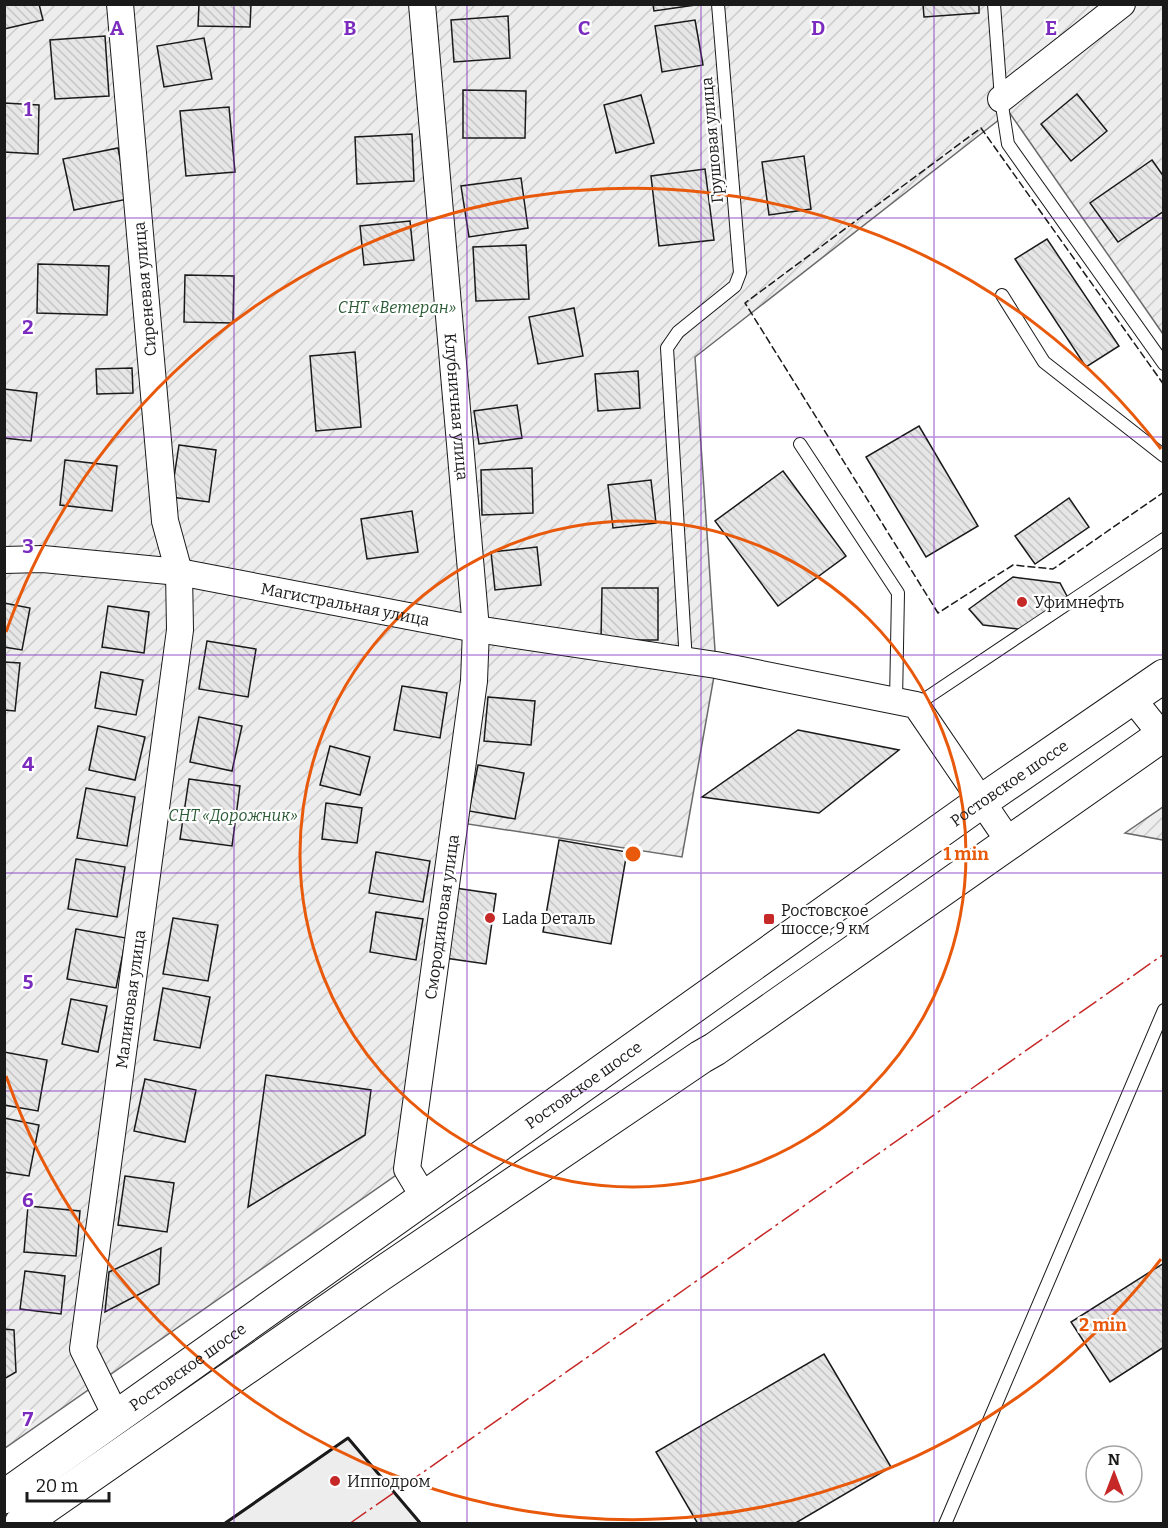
<svg xmlns="http://www.w3.org/2000/svg" width="1168" height="1528" viewBox="0 0 1168 1528" font-family="Bitter,serif">
<style>
.garden{fill:url(#garden-furrows);stroke:#6a6a6a;stroke-width:1.5}
.pitch{fill:#ededed;stroke:#6a6a6a;stroke-width:1.5}
.building{fill:url(#building-back-hatch);stroke:#1a1a1a;stroke-width:1.5}
.lines{fill:none;stroke-linecap:round;stroke-linejoin:round}
.service-casing{stroke:#1a1a1a;stroke-width:14}
.minor-casing{stroke:#1a1a1a;stroke-width:28}
.trunk-casing{stroke:#1a1a1a;stroke-width:35}
.service{stroke:#fff;stroke-width:12}
.minor{stroke:#fff;stroke-width:26}
.trunk{stroke:#fff;stroke-width:33}
.fence{stroke:#1a1a1a;stroke-width:1.5;stroke-dasharray:8 3;stroke-linecap:butt}
.wall{stroke:#1a1a1a;stroke-width:3}
.power{stroke:#c62828;stroke-width:1.5;stroke-dasharray:21 4.5 3 4.5;stroke-linecap:butt}
.grid{fill:none;stroke:#7b2cbf;stroke-width:1.5;stroke-opacity:0.55}
.ring{fill:none;stroke:#e8590c;stroke-width:3}
.poi-dot{fill:#c62828;stroke:#fff;stroke-width:2}
.labels{text-anchor:middle;dominant-baseline:central;stroke-width:4.5;stroke-linejoin:round;paint-order:stroke}
.street-label{font-size:16px;fill:#1a1a1a;stroke:#fff}
.park-label{font-size:16px;font-style:italic;fill:#2b5a34;stroke:#fff}
.poi-label{font-size:16px;fill:#1a1a1a;stroke:#fff;text-anchor:start}
.grid-label{font-size:20px;text-anchor:middle;font-weight:bold;fill:#7b2cbf;stroke:#fff;stroke-width:4.5;stroke-linejoin:round;paint-order:stroke}
.centre{fill:#e8590c;stroke:#fff;stroke-width:3}
.ring-label{font-size:18px;text-anchor:middle;font-weight:bold;fill:#e8590c;stroke:#fff;stroke-width:4.5;stroke-linejoin:round;paint-order:stroke}
</style>
<defs>
<pattern id="garden-furrows" width="10" height="10" patternUnits="userSpaceOnUse" patternTransform="scale(1.5)"><rect width="10" height="10" fill="#ededed"/><path d="M-1 1l2-2M0 10L10 0M9 11l2-2" fill="none" stroke="#cbcbcb"/></pattern>
<pattern id="building-back-hatch" width="6" height="6" patternUnits="userSpaceOnUse" patternTransform="scale(1.5)"><rect width="6" height="6" fill="#e6e6e6"/><path d="M-1 5l2 2M0 0l6 6M5-1l2 2" fill="none" stroke="#c5c5c5"/></pattern>
</defs>
<rect width="100%" height="100%" fill="#fff"/>
<g class="garden">
<path d="M5,5h1158v329l-154,-222 -314,245 21,308 -34,192 -220,-34 -50,341 -407,284z"/>
<path d="M1163,807v33l-38,-7z"/>
</g>
<path class="pitch" d="M348,1438l73,85h-197z"/>
<g class="building">
<path d="M4,4h35l4,16 -39,9z"/>
<path d="M199,4h52l-1,23 -52,-1z"/>
<path d="M653,4h42v1l-41,6z"/>
<path d="M923,4h56v9l-55,4z"/>
<path d="M508,16l2,42 -56,4 -3,-42z"/>
<path d="M695,20l8,45 -41,7 -7,-46z"/>
<path d="M105,36l4,60 -54,3 -5,-59z"/>
<path d="M204,38l8,41 -48,8 -7,-41z"/>
<path d="M463,90l63,1 -1,47h-62z"/>
<path d="M1077,94l30,37 -36,30 -30,-37z"/>
<path d="M641,95l13,48 -38,10 -12,-48z"/>
<path d="M4,103l35,2 -1,49 -34,-2z"/>
<path d="M229,107l6,65 -49,4 -6,-65z"/>
<path d="M412,134l2,47 -57,3 -2,-47z"/>
<path d="M118,148l10,51 -54,11 -11,-51z"/>
<path d="M804,156l7,53 -42,6 -7,-53z"/>
<path d="M1152,160l12,17v34l-46,31 -28,-39z"/>
<path d="M705,169l9,71 -55,6 -8,-70z"/>
<path d="M521,178l7,50 -59,9 -8,-51z"/>
<path d="M410,221l4,39 -50,5 -4,-39z"/>
<path d="M1047,239l72,107 -33,21 -71,-108z"/>
<path d="M526,245l3,54 -53,2 -3,-54z"/>
<path d="M38,264l71,2 -2,49 -70,-2z"/>
<path d="M185,275l49,1 -1,47 -49,-1z"/>
<path d="M574,308l9,48 -45,8 -9,-47z"/>
<path d="M355,352l6,75 -45,4 -6,-75z"/>
<path d="M132,368l1,25 -36,1 -1,-25z"/>
<path d="M638,371l2,37 -42,3 -3,-37z"/>
<path d="M4,389l33,4 -6,48 -27,-3z"/>
<path d="M517,405l5,33 -43,6 -5,-33z"/>
<path d="M919,426l59,100 -52,31 -60,-100z"/>
<path d="M179,445l37,5 -7,52 -38,-5z"/>
<path d="M65,460l52,6 -5,45 -52,-6z"/>
<path d="M532,468l1,45 -51,2 -1,-45z"/>
<path d="M783,471l63,85 -68,50 -63,-85z"/>
<path d="M651,480l5,43 -43,5 -5,-43z"/>
<path d="M1069,498l20,29 -54,37 -20,-28z"/>
<path d="M412,511l6,41 -51,7 -6,-40z"/>
<path d="M537,547l4,38 -46,5 -4,-38z"/>
<path d="M1013,577l47,6 8,15 -42,32 -43,-5 -14,-16z"/>
<path d="M602,588h56v52h-57z"/>
<path d="M4,603l26,5 -8,42 -18,-3z"/>
<path d="M108,606l41,6 -5,41 -42,-6z"/>
<path d="M207,641l49,8 -8,48 -49,-8z"/>
<path d="M4,662l16,1 -5,48 -11,-1z"/>
<path d="M101,672l42,8 -7,35 -41,-7z"/>
<path d="M402,686l45,7 -7,45 -46,-8z"/>
<path d="M488,697l47,4 -4,44 -47,-4z"/>
<path d="M199,717l43,9 -10,45 -42,-9z"/>
<path d="M98,726l47,11 -10,43 -46,-10z"/>
<path d="M798,730l101,20 -80,63 -117,-16z"/>
<path d="M330,746l40,11 -10,38 -40,-10z"/>
<path d="M478,765l46,8 -9,46 -46,-8z"/>
<path d="M189,779l51,7 -8,60 -52,-7z"/>
<path d="M86,788l49,9 -8,49 -50,-8z"/>
<path d="M326,803l36,5 -5,35 -35,-4z"/>
<path d="M559,840l68,12 -16,92 -68,-12z"/>
<path d="M376,852l54,9 -7,41 -54,-9z"/>
<path d="M76,859l49,8 -8,50 -49,-8z"/>
<path d="M455,888l41,6 -10,70 -41,-6z"/>
<path d="M376,912l47,7 -7,41 -46,-8z"/>
<path d="M173,918l45,7 -10,56 -45,-7z"/>
<path d="M76,929l50,9 -10,50 -49,-9z"/>
<path d="M163,988l47,9 -10,51 -46,-8z"/>
<path d="M71,999l36,7 -9,46 -36,-8z"/>
<path d="M4,1052l43,8 -9,51 -34,-6z"/>
<path d="M266,1075l105,15 -6,45 -117,72z"/>
<path d="M145,1079l51,11 -11,52 -51,-11z"/>
<path d="M4,1118l35,7 -10,51 -25,-4z"/>
<path d="M125,1176l49,7 -7,49 -49,-7z"/>
<path d="M28,1206l52,5 -4,45 -52,-4z"/>
<path d="M161,1248l-2,36 -54,28 4,-40z"/>
<path d="M1164,1263v84l-54,35 -39,-60z"/>
<path d="M25,1271l40,5 -4,38 -41,-5z"/>
<path d="M4,1329l10,1 2,42 -12,7z"/>
<path d="M824,1354l67,113 -97,57h-96l-42,-72z"/>
</g>
<g class="lines">
<g class="service-casing">
<g id="service">
<path d="M994,4l7,95 7,45 156,220"/>
<path d="M1002,295l42,67 120,94"/>
<path d="M800,444l98,149 -2,108"/>
<path d="M686,662l-19,-314 11,-16 57,-46 5,-13 -22,-269"/>
<path d="M916,705l248,-166"/>
<path d="M945,1524l219,-514"/>
</g>
</g>
<g class="minor-casing">
<g id="minor">
<path id="s1" d="M422,4l54,625 -2,52 -67,488 18,30"/>
<path d="M1001,99l121,-95"/>
<path id="s2" d="M4,560l39,-1 136,13 297,57 240,36 200,40 94,138"/>
<path d="M1132,698l32,40"/>
<path id="s3" d="M117,1418l-34,-69 97,-719 -1,-58 -14,-51 -45,-517"/>
</g>
</g>
<g class="trunk-casing">
<g id="trunk">
<path id="s4" d="M4,1497l978,-696 182,-125"/>
<path d="M21,1524l357,-248 323,-219 14,-8 449,-315"/>
</g>
</g>
<use href="#service" class="service"/>
<use href="#minor" class="minor"/>
<use href="#trunk" class="trunk"/>
<path class="fence" d="M1164,385l-183,-257 -236,175 193,310 75,-48 40,4 111,-77"/>
<path class="wall" d="M224,1524l124,-86 73,86"/>
<path class="power" d="M349,1524l815,-570"/>
</g>
<path class="grid" d="M234,4v1520M467,4v1520M701,4v1520M934,4v1520M4,218h1160M4,437h1160M4,655h1160M4,873h1160M4,1091h1160M4,1310h1160"/>
<g class="ring">
<circle cx="633" cy="854" r="333"/>
<path d="M1161 1259A665 665 0 0 1 6 1076M6 632A665 665 0 0 1 1161 449"/>
</g>
<g class="poi-dot">
<circle cx="1022" cy="602" r="6"/>
<circle cx="490" cy="918" r="6"/>
<rect x="763" y="913" width="12" height="12" rx="3"/>
<circle cx="335" cy="1481" r="6"/>
</g>
<g class="labels">
<g class="street-label">
<text transform="translate(712 140) rotate(-95)">Грушовая улица</text>
<text transform="translate(145 289) rotate(-95)">Сиреневая улица</text>
<text stroke="none"><textPath href="#s1" startOffset="404">Клубничная улица</textPath></text>
<text stroke="none"><textPath href="#s2" startOffset="345">Магистральная улица</textPath></text>
<text stroke="none"><textPath href="#s4" startOffset="1233">Ростовское шоссе</textPath></text>
<text transform="translate(442 917) rotate(-82)">Смородиновая улица</text>
<text stroke="none"><textPath href="#s3" startOffset="430">Малиновая улица</textPath></text>
<text stroke="none"><textPath href="#s4" startOffset="711">Ростовское шоссе</textPath></text>
<text stroke="none"><textPath href="#s4" startOffset="225">Ростовское шоссе</textPath></text>
</g>
<g class="park-label">
<text x="397" y="307">СНТ «Ветеран»</text>
<text x="233" y="815">СНТ «Дорожник»</text>
</g>
<g class="poi-label">
<text x="1034" y="602">Уфимнефть</text>
<text x="781" y="910">Ростовское<tspan x="781" dy="18">шоссе, 9 км</tspan></text>
<text x="502" y="918">Lada Dеталь</text>
<text x="347" y="1481">Ипподром</text>
</g>
</g>
<g class="grid-label">
<text x="117" y="35">A</text>
<text x="350" y="35">B</text>
<text x="584" y="35">C</text>
<text x="818" y="35">D</text>
<text x="1051" y="35">E</text>
<text x="28" y="116">1</text>
<text x="28" y="334">2</text>
<text x="28" y="553">3</text>
<text x="28" y="771">4</text>
<text x="28" y="989">5</text>
<text x="28" y="1207">6</text>
<text x="28" y="1426">7</text>
</g>
<circle cx="633" cy="854" r="9" class="centre"/>
<g class="ring-label">
<text x="966" y="860">1 min</text>
<text x="1103" y="1331">2 min</text>
</g>
<rect width="1168" height="1528" fill="none" stroke="#1a1a1a" stroke-width="12"/>
<g transform="translate(1114 1474)"><circle r="28" fill="#ffffff" stroke="#a3a3a3" stroke-width="1.5"/>
<path d="M0-4.5L10 22L0 15L-10 22Z" fill="#c62828"/>
<text y="-9" font-size="16" font-weight="bold" text-anchor="middle" fill="#1a1a1a">N</text>
</g>
<path d="M27 1492v9h82v-9" fill="none" stroke="#1a1a1a" stroke-width="3"/>
<text x="36" y="1492" font-size="18" fill="#1a1a1a" stroke="#ffffff" stroke-width="4.5" paint-order="stroke">20 m</text>
</svg>
